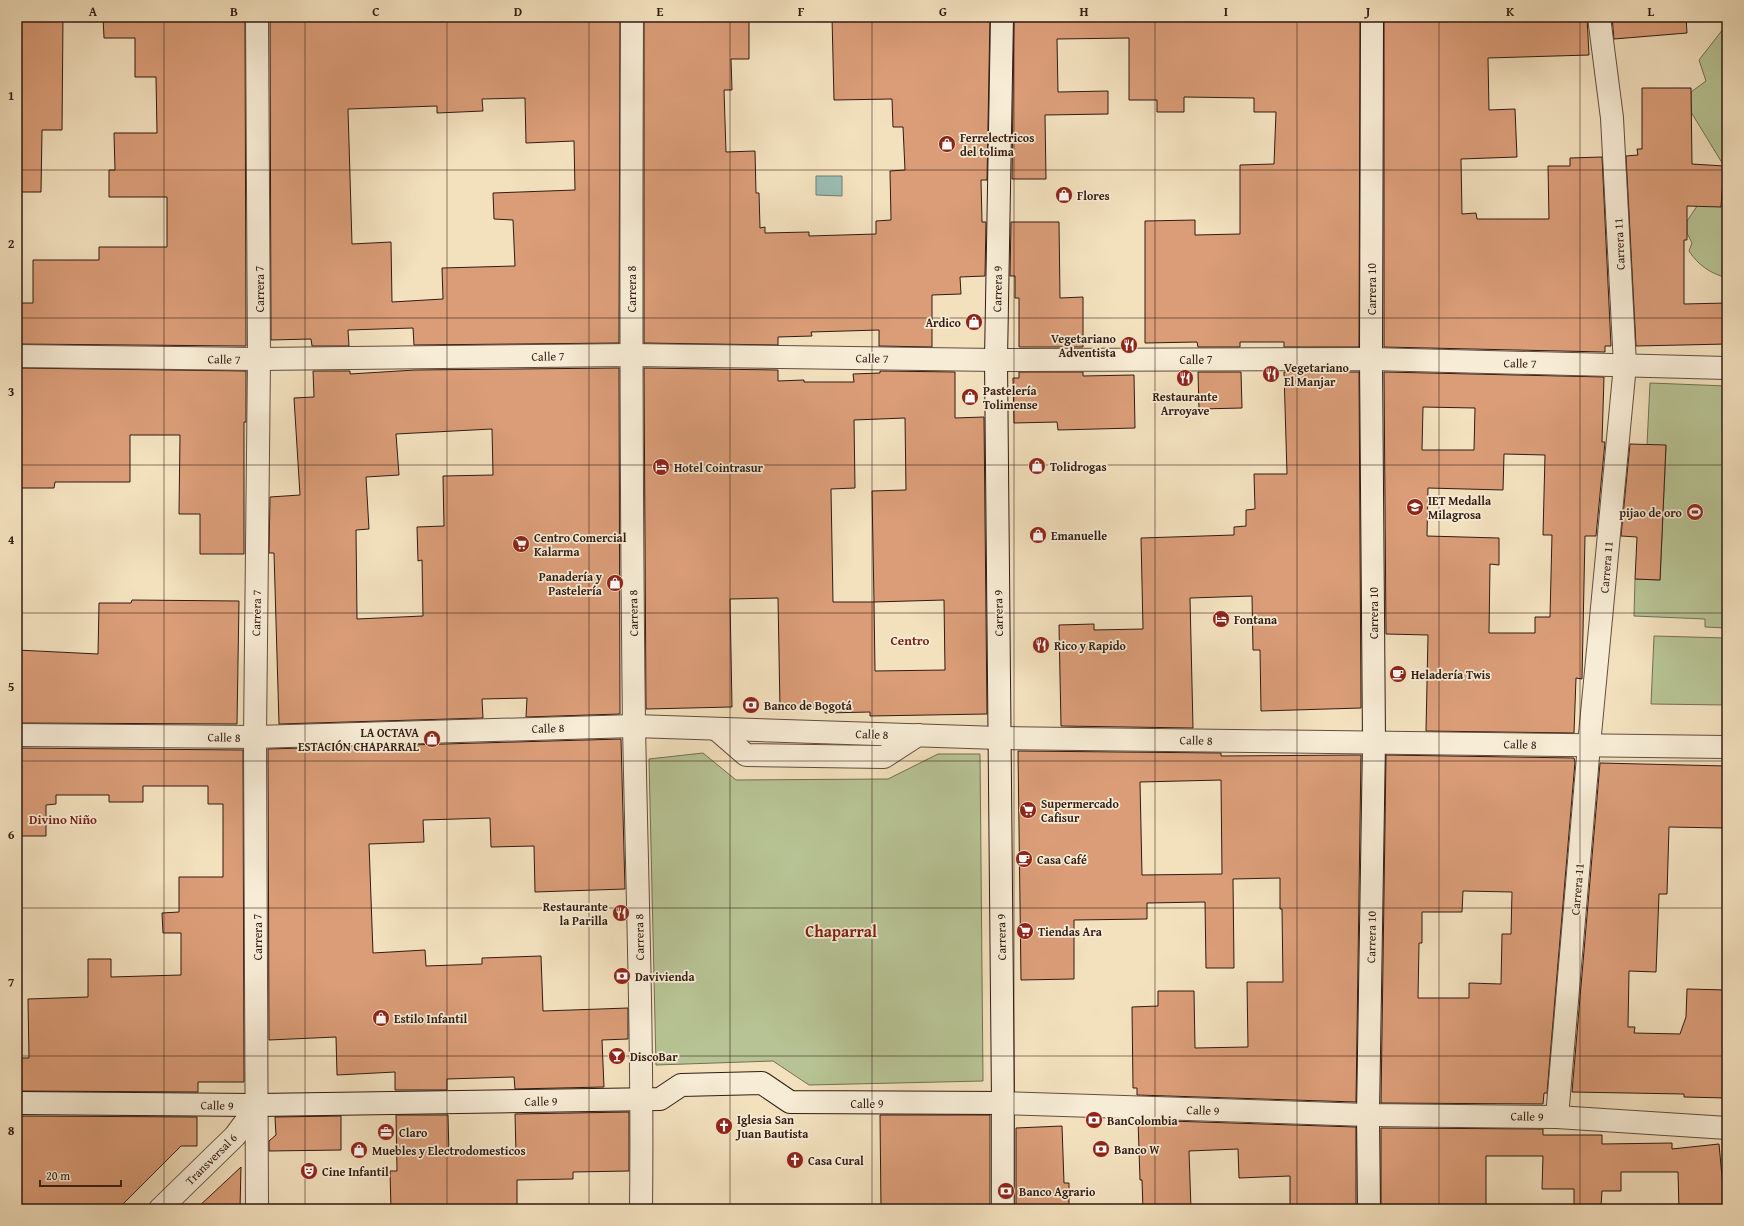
<svg xmlns="http://www.w3.org/2000/svg" width="1744" height="1226" viewBox="0 0 1744 1226" font-family="'Gentium Book Plus',serif">
<style>
.green{fill:#b7c394;stroke:#746f54}
.water{fill:#9bbdb4;stroke:#717c74}
.building{fill:#da9d78;stroke:#321b13;fill-rule:evenodd}
.lines{fill:none;stroke-linecap:round;stroke-linejoin:round}
.street-casing{stroke:#624c3e;stroke-width:24}
.secondary-casing{stroke:#321b13;stroke-width:24}
.street{stroke:#f7ecd5;stroke-width:22}
.secondary{stroke:#f7ecd5;stroke-width:22}
.grid{fill:none;stroke:#321b13;stroke-width:1;stroke-opacity:0.55}
.labels{text-anchor:middle;dominant-baseline:central;stroke-width:3.5;stroke-linejoin:round;paint-order:stroke}
.poi-label{font-size:12px;font-weight:bold;fill:#321b13;stroke:#f7ecd5;text-anchor:start}
.street-label{font-size:12px;fill:#321b13;stroke:#f7ecd5}
.neighbourhood-label{font-size:13px;font-weight:bold;fill:#7a1f14;stroke:#f7ecd5}
.district-label{font-size:16px;font-weight:bold;fill:#7a1f14;stroke:#f7ecd5}
.neatline{fill:none;stroke:#321b13;stroke-width:1.5}
.grid-label{font-size:13px;text-anchor:middle;font-weight:bold;fill:#321b13}
</style>
<rect width="100%" height="100%" fill="#f3e1be"/>
<filter id="stains"><feTurbulence type="fractalNoise" baseFrequency=".005" numOctaves="4"/><feColorMatrix values="0 0 0 0 .2 0 0 0 0 .09 0 0 0 0 .02 0 0 0 .5 -.17"/></filter>
<radialGradient id="worn" r=".72"><stop offset=".6" stop-color="#630" stop-opacity="0"/><stop offset="1" stop-color="#630" stop-opacity=".3"/></radialGradient>
<g class="green">
<path d="M1727,24v254c-17,-5 -28,-12 -38,-27l3,-8 -5,-10v-12l37,-55 -33,-54v-20l15,-11 -7,-21z"/>
<path d="M1650,383l77,3v242l-22,-1v-8l-71,-3 1,-37 25,1 6,-134 -19,-1z"/>
<path d="M1654,636l73,2v67l-76,-1z"/>
<path d="M703,753l33,27 152,-1 50,-25h42l3,327 -174,4 -36,-24 -117,4 -7,-306z"/>
</g>
<path class="water" d="M816,176h26v20l-26,-1z"/>
<g class="building">
<path d="M17,17h46l-1,113h-20l-1,62h-24z"/>
<path d="M103,17h142l1,329 -229,-2v-41h16v-43h66v-13h68v-50h-58v-27h6l-1,-37h43l-1,-56h-21v-39h-31z"/>
<path d="M270,17h350l-1,326 -205,2 -1,-17 -65,2 1,16h-37l-1,-7 -40,1zM525,98l1,45 48,-2 1,49 -82,3 1,26 19,1 2,46 -73,2 1,31 -51,3 -1,-60 -39,2 -4,-135 89,-3v7l46,-2 -1,-12z"/>
<path d="M644,17h105v42h-18l1,31h-8l2,62 29,-1 1,42h3l1,35 5,-1v6l44,-1v4l67,-2v-13l15,-1 -1,-49 15,-1 -2,-43h-10l-1,-28 -58,1 -2,-83h158l-3,163h-6l1,42h4l-1,54 -25,1 1,17 -29,1v52l-53,-1v-16l-68,2 1,4 -34,1v8l-134,-2z"/>
<path d="M1014,17h346l-1,330h-75v-5h-44v5h-42l-1,-5 -52,1v-122l50,-1v15l45,-1v-69l34,-1 2,-52h-22v-14l-70,-1v15h-27v-12h-28v-62l-72,1 1,53 50,-1v23l-63,1 1,64h-34z"/>
<path d="M1384,17h203l2,38 -101,3 1,52 26,-1 2,48 -56,2 1,55 14,-1 1,6h72l-1,-53h22v-8l32,-1 9,189h-6v6l-221,-5z"/>
<path d="M1612,17h74l1,16 -73,6z"/>
<path d="M1642,88h49l1,76 32,2 -3,41 -34,-1v34h-3v64l43,-1v41l-91,2 -10,-190 12,-1 -1,-6h5z"/>
<path d="M1011,222h48l1,76 23,-1v50h-64v-49h-4v-22h-5z"/>
<path d="M17,368l229,3v51h-2v132h-44v-40h-21l1,-79h-50v47h-75l-1,6h-37z"/>
<path d="M619,368l1,346 -94,3 1,-19 -45,1 1,19 -204,6 -5,-171h-5l1,-56 30,-2 -6,-97 20,-1 -1,-26h37v3l65,-4zM492,429l1,46 -50,1 1,50 -27,1 1,34 4,-1 1,56 -66,3 -1,-89 13,-1 -3,-52 33,-2 -3,-41z"/>
<path d="M644,368l134,2v11l26,-1v2h50l-1,-8 27,-1v-2l75,1v46l29,-1 3,297 -117,2v-4l-45,1v-5l-45,1 -2,-111 -48,1 2,108 -86,2zM905,418l1,72 -34,1 2,111h-41l-2,-113 24,-1 -1,-68zM944,600l1,70 -70,1 -1,-69z"/>
<path d="M1019,372h64v4l51,-1 1,53 -77,2 -1,-8 -43,1 -1,-45h6z"/>
<path d="M1198,372h43l1,36 -43,1z"/>
<path d="M1284,372h75l2,336 -100,3 -1,-61h-7l-1,-54 -62,2 3,130 -132,-2 -2,-101 35,-1v6l49,-1 -2,-91 93,-3v-8l12,-1v-16l9,-1 -1,-35h33z"/>
<path d="M1384,372l220,5 -2,65h3l-9,94h-11l-3,143 -6,-1 -2,55 -148,-2 2,-96 -42,-1zM1423,407l52,1 -1,42h-52zM1504,454l41,1 -2,80h9l-2,82h-15v16h-46l1,-69 9,1v-27l-72,-2 1,-48 75,2z"/>
<path d="M1630,444l36,1 -6,135 -25,-1 2,-42 -16,-1z"/>
<path d="M132,600l107,1 -2,123 -220,-1v-73l81,4 1,-51h32z"/>
<path d="M621,739l4,150 -90,3 -1,-46 -43,1 -1,-29 -67,2 1,22 -55,2 4,109 52,-3 1,16 56,-2v-6l59,-2 2,55 85,-3v31l-26,1 2,47 -89,2 -1,-12 -67,2v11h-52v-18l-58,3 -1,-38 -67,3 -1,-291z"/>
<path d="M17,748l226,2 1,332h-46v10l-181,-1v-33h12l-1,-59 60,-2v-38h23v18l70,-2v-42h-18l-1,-20 17,-1v-35h44v-73h-15v-18h-65v16h-34v-7h-53v9l-10,1v31h-29z"/>
<path d="M1018,751l203,2v3l140,-1 -5,347 -219,-7v-7h-4l-1,-81 26,-1v-15h36l1,57 53,-1 -1,-65h36l-1,-73h-2v-31l-47,1 1,89h-28l-1,-66 -58,1v16l-73,1v59l-53,1zM1221,780l1,94 -80,1 -2,-93z"/>
<path d="M1386,755l188,3 1,4 -28,331h-3l-1,11 -162,-1zM1463,891l49,1 -1,42h-9l-1,50 -32,-1v15h-51l1,-55h3v-31h40z"/>
<path d="M1600,763l126,3 -2,62 -55,-1 -2,67h-8l-3,78 -27,-1 -1,56h7l-1,6 46,1 6,-17 1,-28 40,1v108l-43,-1v-3l-112,-2z"/>
<path d="M629,1112v59l-56,1v7l-56,1v25l-35,1v3h-91l-1,-38h7l-1,-56h52l1,40 67,-1 -1,-40z"/>
<path d="M880,1115h110v94h-109z"/>
<path d="M17,1116l180,1v29h-16l-63,63h-101z"/>
<path d="M341,1116v34l-72,1v-10l7,-6 -1,-18z"/>
<path d="M1138,1120l218,7v82h-66v-33l-51,2 -1,-29 -49,2 2,58h-48l-1,-29h-2z"/>
<path d="M1062,1126l2,57h5v26h-53v-81z"/>
<path d="M1381,1128l162,1v6h59v9l70,-1v6l47,-5 6,65h-46l-1,-37h-57v19h-19l-1,15h-27v-17h-32l1,-33h-57v53h-105z"/>
<path d="M241,1167l-1,42h-44z"/>
</g>
<g class="lines">
<g class="street-casing">
<g id="street">
<path d="M257,17l2,342 -4,378 2,472"/>
<path d="M632,17c-1,236 -1,471 2,707 3,162 9,323 7,485"/>
<path d="M17,356l242,3 371,-4 366,5 375,-1 356,9"/>
<path d="M716,729l30,26 138,2 34,-22"/>
<path d="M17,735l238,2 379,-11 365,12 728,9"/>
<path d="M1557,1117l32,-372 36,-380 -13,-247 -13,-101"/>
<path d="M160,1209l75,-73 23,-31"/>
<path d="M1003,1209v-106l365,12 189,2 170,11"/>
</g>
</g>
<g class="secondary-casing">
<g id="secondary">
<path d="M17,1103l241,2 402,-6 21,-14 81,-2 28,19 213,1 -7,-743 6,-343"/>
<path d="M1369,1209l-1,-94 6,-373 -3,-383 1,-342"/>
</g>
</g>
<use href="#street" class="street"/>
<use href="#secondary" class="secondary"/>
</g>
<path class="grid" d="M164,17v1192M305,17v1192M447,17v1192M589,17v1192M730,17v1192M872,17v1192M1014,17v1192M1155,17v1192M1297,17v1192M1439,17v1192M1580,17v1192M17,170h1710M17,318h1710M17,465h1710M17,613h1710M17,761h1710M17,908h1710M17,1056h1710"/>
<defs>
<g id="shop-disc" transform="scale(0.9)"><circle r="9.5" fill="#8f2418" stroke="#f7ecd5"/><path d="M-5-2.5h2.3a2.7 3.5 0 0 1 5.4 0H5L5.5 6h-11ZM-1.5-2.5h3a1.5 2.3 0 0 0-3 0Z" fill="#fff"/></g>
<g id="restaurant-disc" transform="scale(0.9)"><circle r="9.5" fill="#8f2418" stroke="#f7ecd5"/><path d="M-5-6h1v4h1v-4h1v4h1v-4h1v5L-1.5 .5V6h-2V.5L-5-1ZM5-6V6H3V1.5H1.5Q1.5-4 5-6Z" fill="#fff"/></g>
<g id="hotel-disc" transform="scale(0.9)"><circle r="9.5" fill="#8f2418" stroke="#f7ecd5"/><path d="M-6-4.5h1.5V1H6V5H4.5V3h-9V5H-6ZM-4 0a1.8 1.8 0 1 1 3.6 0ZM.5 0V-2.5h3Q6-2.5 6 0Z" fill="#fff"/></g>
<g id="school-disc" transform="scale(0.9)"><circle r="9.5" fill="#8f2418" stroke="#f7ecd5"/><path d="M0-5L7-2L0 1L-7-2ZM-4 1L0 2.5L4 1V4Q0 6-4 4Z" fill="#fff"/></g>
<g id="stadium-disc" transform="scale(0.9)"><circle r="9.5" fill="#8f2418" stroke="#f7ecd5"/><path d="M0-5a6.5 5 0 1 0 0 10a6.5 5 0 1 0 0-10ZM-3.5-1.8h7v3.6h-7Z" fill="#fff"/></g>
<g id="supermarket-disc" transform="scale(0.9)"><circle r="9.5" fill="#8f2418" stroke="#f7ecd5"/><path d="M-6-5.5h2.5l.6 2H6L4.5 2H-2.5L-4.4-4H-6ZM-1.5 3.2a1.3 1.3 0 1 0 .1 0ZM3 3.2a1.3 1.3 0 1 0 .1 0Z" fill="#fff"/></g>
<g id="cafe-disc" transform="scale(0.9)"><circle r="9.5" fill="#8f2418" stroke="#f7ecd5"/><path d="M-5.5-4.5H6V0H3Q3 3.5 0 3.5H-2.5Q-5.5 3.5-5.5 0ZM3-3.2v2h1.7v-2ZM-6 4.5H4V6H-6Z" fill="#fff"/></g>
<g id="bank-disc" transform="scale(0.9)"><circle r="9.5" fill="#8f2418" stroke="#f7ecd5"/><path d="M-6-4H6V4H-6ZM0-2.3a2.3 2.3 0 1 0 0 4.6a2.3 2.3 0 1 0 0-4.6Z" fill="#fff"/></g>
<g id="bar-disc" transform="scale(0.9)"><circle r="9.5" fill="#8f2418" stroke="#f7ecd5"/><path d="M-6-5H6L.8 .8V4.5H3.5V6h-7V4.5H-.8V.8Z" fill="#fff"/></g>
<g id="church-disc" transform="scale(0.9)"><circle r="9.5" fill="#8f2418" stroke="#f7ecd5"/><path d="M-1.2-6h2.4v3.5h3.3v2.4h-3.3V6h-2.4V-.1h-3.3v-2.4h3.3Z" fill="#fff"/></g>
<g id="office-disc" transform="scale(0.9)"><circle r="9.5" fill="#8f2418" stroke="#f7ecd5"/><path d="M-6-3h4V-5.5h4V-3h4V5H-6ZM-1-4.5V-3h2v-1.5ZM-6 0V1H6V0Z" fill="#fff"/></g>
<g id="theatre-disc" transform="scale(0.9)"><circle r="9.5" fill="#8f2418" stroke="#f7ecd5"/><path d="M-5-5.5Q0-4 5-5.5V0Q5 5 0 6Q-5 5-5 0ZM-3.3-2.5H-1v1.5H-3.3ZM1-2.5H3.3v1.5H1ZM-2.8 1Q0 5.5 2.8 1Z" fill="#fff"/></g>
</defs>
<g fill-rule="evenodd">
<use href="#shop-disc" x="947" y="144"/>
<use href="#shop-disc" x="1064" y="195"/>
<use href="#shop-disc" x="974" y="322"/>
<use href="#restaurant-disc" x="1129" y="345"/>
<use href="#restaurant-disc" x="1271" y="374"/>
<use href="#restaurant-disc" x="1185" y="378"/>
<use href="#shop-disc" x="970" y="397"/>
<use href="#shop-disc" x="1037" y="466"/>
<use href="#hotel-disc" x="661" y="467"/>
<use href="#school-disc" x="1415" y="507"/>
<use href="#stadium-disc" x="1695" y="512"/>
<use href="#shop-disc" x="1038" y="535"/>
<use href="#supermarket-disc" x="521" y="544"/>
<use href="#shop-disc" x="615" y="583"/>
<use href="#hotel-disc" x="1221" y="619"/>
<use href="#restaurant-disc" x="1041" y="645"/>
<use href="#cafe-disc" x="1398" y="674"/>
<use href="#bank-disc" x="751" y="705"/>
<use href="#shop-disc" x="432" y="739"/>
<use href="#supermarket-disc" x="1028" y="810"/>
<use href="#cafe-disc" x="1024" y="859"/>
<use href="#restaurant-disc" x="621" y="913"/>
<use href="#supermarket-disc" x="1025" y="931"/>
<use href="#bank-disc" x="622" y="976"/>
<use href="#shop-disc" x="381" y="1018"/>
<use href="#bar-disc" x="617" y="1056"/>
<use href="#bank-disc" x="1094" y="1120"/>
<use href="#church-disc" x="724" y="1126"/>
<use href="#office-disc" x="386" y="1132"/>
<use href="#bank-disc" x="1101" y="1149"/>
<use href="#shop-disc" x="359" y="1150"/>
<use href="#church-disc" x="795" y="1160"/>
<use href="#theatre-disc" x="309" y="1171"/>
<use href="#bank-disc" x="1006" y="1191"/>
</g>
<g class="labels">
<g class="poi-label">
<text x="960" y="137">Ferrelectricos<tspan x="960" dy="14">del tolima</tspan></text>
<text x="1077" y="195">Flores</text>
<text x="961" y="322" text-anchor="end">Ardico</text>
<text x="1116" y="338" text-anchor="end">Vegetariano<tspan x="1116" dy="14">Adventista</tspan></text>
<text x="1284" y="367">Vegetariano<tspan x="1284" dy="14">El Manjar</tspan></text>
<text x="983" y="390">Pastelería<tspan x="983" dy="14">Tolimense</tspan></text>
<text x="1185" y="396" text-anchor="middle">Restaurante<tspan x="1185" dy="14">Arroyave</tspan></text>
<text x="1050" y="466">Tolidrogas</text>
<text x="674" y="467">Hotel Cointrasur</text>
<text x="1428" y="500">IET Medalla<tspan x="1428" dy="14">Milagrosa</tspan></text>
<text x="1682" y="512" text-anchor="end">pijao de oro</text>
<text x="1051" y="535">Emanuelle</text>
<text x="534" y="537">Centro Comercial<tspan x="534" dy="14">Kalarma</tspan></text>
<text x="602" y="576" text-anchor="end">Panadería y<tspan x="602" dy="14">Pastelería</tspan></text>
<text x="1234" y="619">Fontana</text>
<text x="1054" y="645">Rico y Rapido</text>
<text x="1411" y="674">Heladería Twis</text>
<text x="764" y="705">Banco de Bogotá</text>
<text x="419" y="732" text-anchor="end">LA OCTAVA<tspan x="419" dy="14">ESTACIÓN CHAPARRAL</tspan></text>
<text x="1041" y="803">Supermercado<tspan x="1041" dy="14">Cafisur</tspan></text>
<text x="1037" y="859">Casa Café</text>
<text x="608" y="906" text-anchor="end">Restaurante<tspan x="608" dy="14">la Parilla</tspan></text>
<text x="1038" y="931">Tiendas Ara</text>
<text x="635" y="976">Davivienda</text>
<text x="394" y="1018">Estilo Infantil</text>
<text x="630" y="1056">DiscoBar</text>
<text x="737" y="1119">Iglesia San<tspan x="737" dy="14">Juan Bautista</tspan></text>
<text x="1107" y="1120">BanColombia</text>
<text x="399" y="1132">Claro</text>
<text x="1114" y="1149">Banco W</text>
<text x="372" y="1150">Muebles y Electrodomesticos</text>
<text x="808" y="1160">Casa Cural</text>
<text x="322" y="1171">Cine Infantil</text>
<text x="1019" y="1191">Banco Agrario</text>
</g>
<g class="street-label">
<text transform="translate(1619 244) rotate(-93)">Carrera 11</text>
<text transform="translate(259 289) rotate(-90)">Carrera 7</text>
<text transform="translate(631 289) rotate(-90)">Carrera 8</text>
<text transform="translate(997 289) rotate(-89)">Carrera 9</text>
<text transform="translate(1371 289) rotate(-90)">Carrera 10</text>
<text transform="translate(548 356) rotate(-1)">Calle 7</text>
<text transform="translate(872 358) rotate(1)">Calle 7</text>
<text transform="translate(224 359) rotate(1)">Calle 7</text>
<text x="1196" y="359">Calle 7</text>
<text transform="translate(1520 363) rotate(1)">Calle 7</text>
<text transform="translate(1606 567) rotate(-85)">Carrera 11</text>
<text transform="translate(256 613) rotate(-89)">Carrera 7</text>
<text transform="translate(633 613) rotate(-91)">Carrera 8</text>
<text transform="translate(998 613) rotate(-91)">Carrera 9</text>
<text transform="translate(1373 613) rotate(-90)">Carrera 10</text>
<text transform="translate(548 728) rotate(-2)">Calle 8</text>
<text transform="translate(872 734) rotate(2)">Calle 8</text>
<text transform="translate(224 737) rotate(1)">Calle 8</text>
<text transform="translate(1196 740) rotate(1)">Calle 8</text>
<text transform="translate(1520 744) rotate(1)">Calle 8</text>
<text transform="translate(1577 889) rotate(-85)">Carrera 11</text>
<text transform="translate(257 937) rotate(-90)">Carrera 7</text>
<text transform="translate(639 937) rotate(-91)">Carrera 8</text>
<text transform="translate(1001 937) rotate(-91)">Carrera 9</text>
<text transform="translate(1371 937) rotate(-89)">Carrera 10</text>
<text transform="translate(541 1101) rotate(-1)">Calle 9</text>
<text x="867" y="1103">Calle 9</text>
<text transform="translate(217 1105) rotate(1)">Calle 9</text>
<text transform="translate(1203 1110) rotate(2)">Calle 9</text>
<text transform="translate(1527 1116) rotate(1)">Calle 9</text>
<text transform="translate(211 1159) rotate(-45)">Transversal 6</text>
</g>
<g class="neighbourhood-label">
<text x="910" y="640">Centro</text>
<text x="63" y="819">Divino Niño</text>
</g>
<g class="district-label">
<text x="841" y="931">Chaparral</text>
</g>
</g>
<rect width="1744" height="1226" fill="none" stroke="#f3e1be" stroke-width="44"/>
<path d="M40 1180v6h81v-6" fill="none" stroke="#321b13" stroke-width="2"/>
<text x="46" y="1180" font-size="12" fill="#321b13" stroke="#f7ecd5" stroke-width="3" paint-order="stroke">20 m</text>
<rect x="22" y="22" width="1700" height="1182" class="neatline"/>
<g class="grid-label">
<text x="93" y="16">A</text>
<text x="234" y="16">B</text>
<text x="376" y="16">C</text>
<text x="518" y="16">D</text>
<text x="660" y="16">E</text>
<text x="801" y="16">F</text>
<text x="943" y="16">G</text>
<text x="1084" y="16">H</text>
<text x="1226" y="16">I</text>
<text x="1368" y="16">J</text>
<text x="1510" y="16">K</text>
<text x="1651" y="16">L</text>
<text x="11" y="100">1</text>
<text x="11" y="248">2</text>
<text x="11" y="396">3</text>
<text x="11" y="544">4</text>
<text x="11" y="691">5</text>
<text x="11" y="839">6</text>
<text x="11" y="987">7</text>
<text x="11" y="1135">8</text>
</g>
<rect width="100%" height="100%" filter="url(#stains)"/>
<rect width="100%" height="100%" fill="url(#worn)"/>
</svg>
